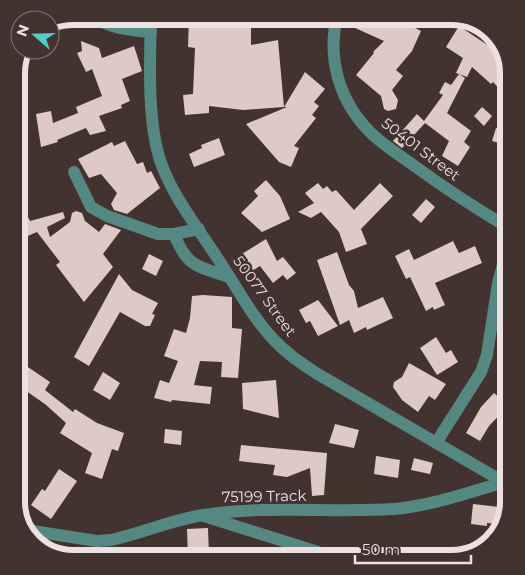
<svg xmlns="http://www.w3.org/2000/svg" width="525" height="575" viewBox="0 0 525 575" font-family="Montserrat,sans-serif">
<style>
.building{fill:#dec9c5}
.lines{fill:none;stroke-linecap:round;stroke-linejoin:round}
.minor{stroke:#558783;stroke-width:12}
.labels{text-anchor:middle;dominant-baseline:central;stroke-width:5;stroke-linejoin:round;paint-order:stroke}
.street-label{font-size:15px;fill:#ece1e0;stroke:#423230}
.rim{fill:none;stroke:#ece1e0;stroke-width:6}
</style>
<rect width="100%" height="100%" fill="#423230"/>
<g class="building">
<path d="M189,16h62v29l27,-5 6,67 -41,3 -34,-4v7l-24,2 -2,-20 10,-1 2,-46 -7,-1z"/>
<path d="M345,16h48l28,15 -9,20 -16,19 7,6 -11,14 6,10 -2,9 -8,2 -4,-2 -3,-13 -25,-21 18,-22 -1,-1 11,-11 -40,-18z"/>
<path d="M459,26l30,20 8,-8 12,34v27l-16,-17 -2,2 -19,-17 -5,10 -11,-4 7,-15 -17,-11z"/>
<path d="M81,41l18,7 3,10 32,-12 8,25 -20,8 8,22 -9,4 1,3 -23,8 7,15 -16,4 -4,-7 -29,12 1,2 -17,5 -5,-33 15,-3 2,12 25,-10 -2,-6 26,-11 -10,-27 -6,3 -9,-19 5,-2z"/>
<path d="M305,72l20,17 -11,13 5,4 -7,9 4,3 -22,28 5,2 -8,19 -12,-5 -33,-38 41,-17h-3z"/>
<path d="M459,74l6,4 -18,35 24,18 -7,11 6,5 -12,19 -16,-10 7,-15 -24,-18 -23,25 -9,-7 24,-27 7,7 19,-26 -4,-2 6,-11 6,3z"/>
<path d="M482,107l10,9 -8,10 -10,-10z"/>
<path d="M496,128l13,4v14l-17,-5z"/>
<path d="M219,138l6,17 -31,12 -5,-13 13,-6 -1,-3z"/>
<path d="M125,141l12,23 6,-2 4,11 4,-2 9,17 -33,26 -13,-4 -3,-6 6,-11 -16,-19 -12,4 -11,-19 34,-17 2,4z"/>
<path d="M266,180l14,16 10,23 -28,13 -21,-19 17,-17 -4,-5z"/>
<path d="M318,183l5,6 4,-3 5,6 4,-2 18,20 26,-27 13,13 -32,33 6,15 -21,8 -7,-20 -18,-20 -10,6 -13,-6 16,-9 -9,-10z"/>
<path d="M16,193l14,28 33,-9 2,6 -18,9 3,10 20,-15 2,-9 4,-2 6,2 3,8 14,11 6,-8 16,6 -18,24 10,13 -29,35 -28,-37 4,-3 -23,-30 -21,9z"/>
<path d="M426,199l9,8 -14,16 -9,-8z"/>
<path d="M266,239l11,22 6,-4 13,16 -9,7 -4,-5 -10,8 -13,-17 -13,8 -10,-17z"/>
<path d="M453,241l6,12 16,-7 7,17 -47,20 10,22 -11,5 -1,-3 -7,4 -16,-34 -4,2 -11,-23 14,-7 5,11z"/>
<path d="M337,252l12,33 5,6 4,17 25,-11 10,21 -26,12 -1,-3 -12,6 -5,-13 -9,5 -23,-65z"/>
<path d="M149,254l14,7 -7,15 -14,-7z"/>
<path d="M119,274l13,16 26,13 -6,11 3,1 -5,11h-5l-25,-14 -31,54 -15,-9z"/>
<path d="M203,295l29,2v31l10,1 -4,49 -17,-1 1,-15 -22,-1 -6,24 18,2 -2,17 -38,-4 -1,2 -17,-4 6,-18 9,3 9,-22 -14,-5 10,-27 12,4 4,-15 2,-22z"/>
<path d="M318,300l20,26 -20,10 -8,-15 -4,2 -7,-13z"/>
<path d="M436,337l10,16 5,-3 7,12 -21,13 -17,-27z"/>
<path d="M16,359l34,23 -5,8 28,22 2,-3 22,14 27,10 -6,18 -6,-2 -10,30 -17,-6 7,-20 -32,-20 6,-10 -21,-19 -29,-20z"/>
<path d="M409,363l37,21 -11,16 -6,-4 -11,16 -16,-12 -9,-13 1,-5 8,-5z"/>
<path d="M103,372l17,11 -10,17 -17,-10z"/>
<path d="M276,380l3,38 -36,-9 -1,-26z"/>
<path d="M509,391v14l-20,21 -9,15 -14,-8 15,-26 13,-14 6,5z"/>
<path d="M335,424l24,6 -5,18 -25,-5z"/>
<path d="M165,429l17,2 -1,14 -17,-2z"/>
<path d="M241,445l86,8 -3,42 -12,1 -2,-28 -23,9 -14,-2 2,-10 -36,-4z"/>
<path d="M376,456l24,4 -2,18 -24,-4z"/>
<path d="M414,458l19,5 -3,11 -19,-4z"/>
<path d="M59,469l18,12 -26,38 -20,-14 11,-16 3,2z"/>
<path d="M473,504l26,3 -2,17 -10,-1v3l-16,-2z"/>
<path d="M208,528l1,27h-9v4h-12l-1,-30z"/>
</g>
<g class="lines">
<g class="minor">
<path d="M92,16c18,13 37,14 59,16"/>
<path d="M151,16c-1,44 -4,103 9,144 12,36 38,68 58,99 18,27 34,58 56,81 13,14 27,23 42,33l193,112"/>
<path d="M337,16c-10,42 2,85 33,116 13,13 31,24 46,35 30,22 61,42 93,61"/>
<path d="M74,172l17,35 16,9 51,18h16l25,-5"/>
<path d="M174,234c14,34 23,32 55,43"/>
<path d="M436,443l45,-71 6,-17 11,-72 11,-41"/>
<path d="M204,516l136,43"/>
<path d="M26,530l71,11 14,-1c31,-7 61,-20 92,-25 63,-10 128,-2 191,-6 37,-3 75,-17 111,-27"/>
</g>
</g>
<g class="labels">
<g class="street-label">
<text transform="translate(421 149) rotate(37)">50401 Street</text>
<text transform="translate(265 296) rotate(54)">50077 Street</text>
<text transform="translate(264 496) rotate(-1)">75199 Track</text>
</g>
</g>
<path d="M0 0H525V575H0ZM73 25H452A48 48 0 0 1 500 73V502A48 48 0 0 1 452 550H73A48 48 0 0 1 25 502V73A48 48 0 0 1 73 25Z" fill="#423230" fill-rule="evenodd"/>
<path class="rim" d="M73 25H452A48 48 0 0 1 500 73V502A48 48 0 0 1 452 550H73A48 48 0 0 1 25 502V73A48 48 0 0 1 73 25Z"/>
<g transform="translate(35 35) rotate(290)"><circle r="24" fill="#423230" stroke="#867876"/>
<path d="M0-4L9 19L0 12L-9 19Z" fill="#54cdc7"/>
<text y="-8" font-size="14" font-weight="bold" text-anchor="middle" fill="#ece1e0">N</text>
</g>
<path d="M355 555v8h116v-8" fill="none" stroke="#ece1e0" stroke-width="2.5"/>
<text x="362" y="555" font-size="15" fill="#ece1e0" stroke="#423230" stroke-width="4" paint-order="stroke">50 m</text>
</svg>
